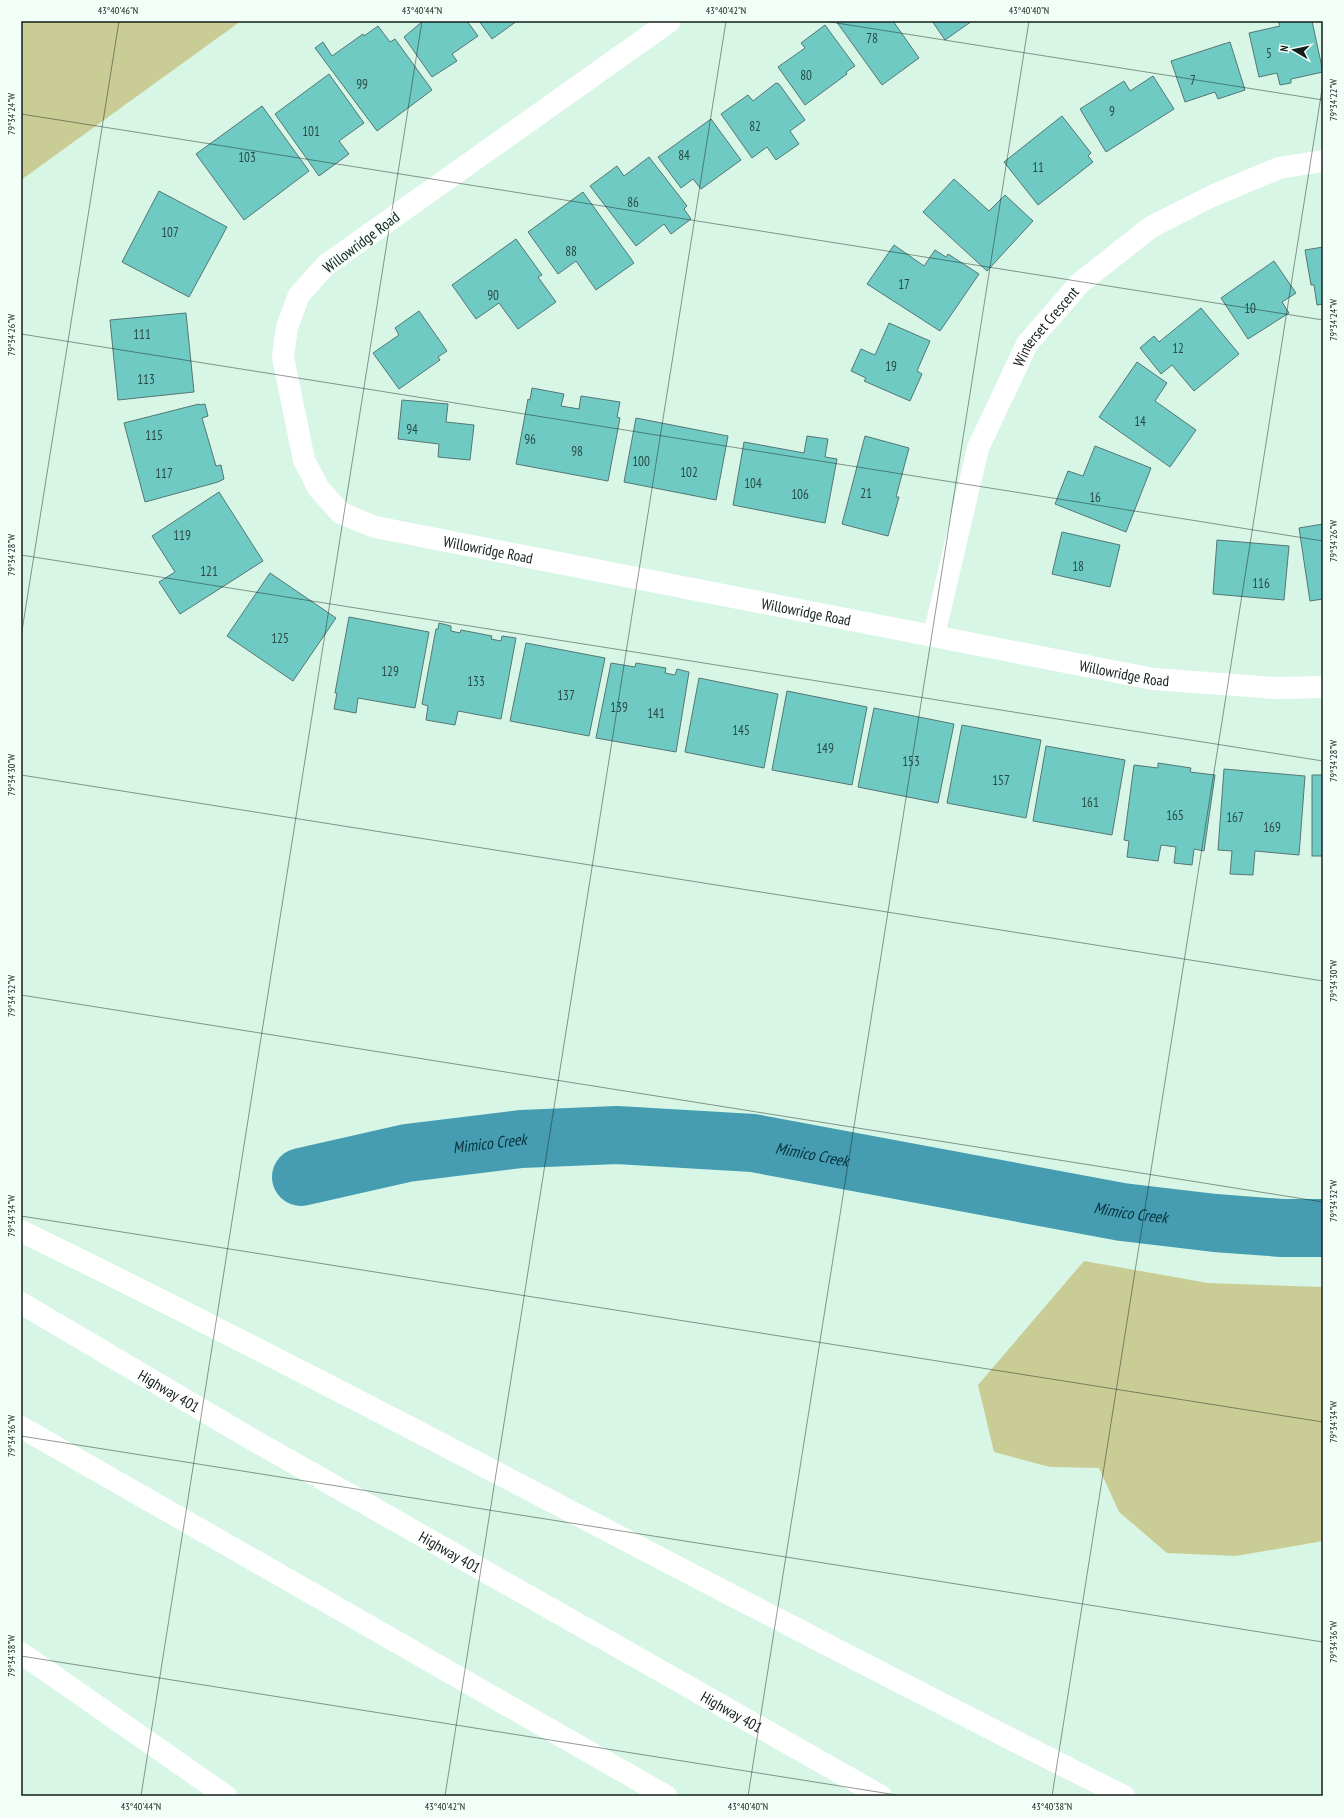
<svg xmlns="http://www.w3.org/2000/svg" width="1344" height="1817" viewBox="0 0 1344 1817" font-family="'PT Sans Narrow',sans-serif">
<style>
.green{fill:#cacc96}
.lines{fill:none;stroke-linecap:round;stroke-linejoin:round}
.stream{stroke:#469db2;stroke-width:10}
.river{stroke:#469db2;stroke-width:58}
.building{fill:#6fcac4;stroke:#557774}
.minor{stroke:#fff;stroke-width:22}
.motorway{stroke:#fff;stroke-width:22}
.ticks{fill:none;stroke:#131e19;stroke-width:1;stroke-opacity:0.45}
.labels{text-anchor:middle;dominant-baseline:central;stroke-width:3.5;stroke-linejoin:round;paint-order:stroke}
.number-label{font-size:13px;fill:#2a4944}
.street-label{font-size:15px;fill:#131e19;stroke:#f2fef8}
.water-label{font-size:16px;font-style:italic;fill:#06313a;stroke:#f2fef8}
.neatline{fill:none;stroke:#131e19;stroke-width:1.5}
.ticks-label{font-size:10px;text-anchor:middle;fill:#131e19}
</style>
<rect width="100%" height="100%" fill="#d7f6e6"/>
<g class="green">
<path d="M21,21h220l-220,159z"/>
<path d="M1084,1261l124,22 115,4v254l-87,15 -69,-3 -48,-41 -20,-44 -49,-1 -56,-15 -16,-67z"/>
</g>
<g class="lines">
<path class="stream" d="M497,1119l24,20"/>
<path class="river" id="s1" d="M301,1177l106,-24 114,-14 96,-4 136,8 369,69 93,11 67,5h41"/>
</g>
<g class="building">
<path d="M423,21h44l11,15 -26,18 5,7 -25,16 -28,-40z"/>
<path d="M479,21h38l-25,18z"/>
<path d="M836,21h57l26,37 -37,27z"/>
<path d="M932,21h40l-27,19z"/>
<path d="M1278,21h34l11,51 -32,7v4l-11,2 -3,-12 -18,4 -10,-44 31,-7z"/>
<path d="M825,25l30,41 -9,6 1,2 -42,31 -27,-38 27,-19 -4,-5z"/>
<path d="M378,26l12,16 5,-3 37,51 -55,41 -62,-83 8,-6 9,14 31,-22 1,2z"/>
<path d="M1230,42l15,48 -27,9 -3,-7 -30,10 -14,-41z"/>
<path d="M329,74l35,49 -25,18 10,13 -30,22 -44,-62z"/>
<path d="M1153,76l21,33 -68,43 -26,-43 44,-28 6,10z"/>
<path d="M776,83l3,1 26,36 -15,11 9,13 -23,16 -9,-13 -15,11 -31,-44 27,-19 5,6z"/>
<path d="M262,106l47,65 -65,49 -48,-66z"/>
<path d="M1062,116l29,37 -3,3 5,6 -55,43 -34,-43z"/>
<path d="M711,119l30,41 -40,29 -8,-10 -12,9 -23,-31z"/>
<path d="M649,157l38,49 -3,3 7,10 -20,15 -7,-10 -28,22 -46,-60 27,-20 7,10z"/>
<path d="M954,179l35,32 16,-16 28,26 -46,50 -64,-59z"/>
<path d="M159,191l68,36 -38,70 -67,-35z"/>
<path d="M583,192l51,71 -38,27 -20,-29 -18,13 -30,-42z"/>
<path d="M516,239l26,36 -4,2 18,25 -38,27 -19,-26 -23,16 -24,-34z"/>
<path d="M894,245l30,21 11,-16 11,7 2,-3 31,20 -39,57 -73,-47z"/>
<path d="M1323,247v57l-6,1 -3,-20h-3l-6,-35z"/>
<path d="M1274,261l22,32 -14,9 7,11 -41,26 -27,-41z"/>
<path d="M1201,308l38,46 -45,37 -22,-26 -11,9 -21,-26 14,-12 5,6z"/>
<path d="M419,311l28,40 -9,6 2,3 -41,29 -26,-36 26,-18 -4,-7z"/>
<path d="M186,313l8,79 -76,8 -8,-80z"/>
<path d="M889,323l41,18 -13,30 5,3 -12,27 -46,-20 2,-3 -15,-7 10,-22 14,6z"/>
<path d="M1137,362l30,21 -12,18 41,29 -26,37 -71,-50z"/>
<path d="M532,388l32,6 -3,12 18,3 2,-13 39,6 -3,15 3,1 -12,63 -92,-17 12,-65 2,1z"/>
<path d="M402,400l46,4 -2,18 28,3 -4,35 -32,-3 1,-13 -41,-5z"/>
<path d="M199,404v1l6,-1 3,12 -6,2 14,48 5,-1 3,14 -6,3 -73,20 -21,-79z"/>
<path d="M636,418l92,18 -12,64 -92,-18z"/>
<path d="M807,436l21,3 -3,18 12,2 -12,64 -92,-18 11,-63 60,11z"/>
<path d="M865,436l44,12 -13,49h3l-11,39 -46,-12z"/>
<path d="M1095,446l56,22 -25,64 -71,-28 13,-33 15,5z"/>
<path d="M219,492l44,69 -83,53 -21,-32 16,-10 -23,-36z"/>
<path d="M1323,524v75l-13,2 -11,-73z"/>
<path d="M1062,532l58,13 -10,42 -58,-13z"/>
<path d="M1217,540l72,6 -5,54 -71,-6z"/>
<path d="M270,573l66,45 -43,63 -66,-45z"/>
<path d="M349,617l80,15 -14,76 -57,-10 -2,15 -22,-4 3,-16h-2z"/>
<path d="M439,623l12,3v5l9,2 1,-3 31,6 -1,3 10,2 1,-5 14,2 -15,81 -43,-8 -3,14 -29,-5 2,-14 -6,-2 14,-75h2z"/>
<path d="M526,643l79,15 -16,78 -79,-15z"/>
<path d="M611,663l24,4 1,-4 30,5 -1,5 10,2 2,-6 12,3 -13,80 -80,-14z"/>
<path d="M699,678l79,16 -14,74 -79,-16z"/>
<path d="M787,691l80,16 -15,78 -80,-15z"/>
<path d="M874,708l80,16 -16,79 -80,-16z"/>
<path d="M962,725l79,15 -15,78 -79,-15z"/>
<path d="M1046,746l79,14 -13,75 -79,-14z"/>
<path d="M1158,763l33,5 -1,4 25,3 -11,76 -10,-2 -2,16 -18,-2 2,-16 -15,-2 -3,16 -31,-4 2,-16 -5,-1 10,-75 24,3z"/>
<path d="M1224,769l81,7 -6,79 -44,-4 -2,24 -23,-1 2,-23 -14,-1z"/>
<rect x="1312" y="775" width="11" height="81"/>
</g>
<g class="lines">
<g class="minor">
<path id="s2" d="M670,21l-344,244 -27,30 -12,32 -4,30 21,103 15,29 22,24 34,14 778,152 123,9 47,-1"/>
<path id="s3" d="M934,635l44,-187 49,-104 53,-61 71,-56 61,-31 67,-28 44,-7"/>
</g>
<g class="motorway">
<path d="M21,1231c371,181 733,381 1103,565"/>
<path id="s4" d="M21,1303l227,134 633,359"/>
<path d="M21,1427l645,369"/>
<path d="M21,1653l205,143"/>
</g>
</g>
<path class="ticks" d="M824,21l499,79M21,114l1302,206M21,334l1302,207M21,555l1302,206M21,637l98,-616M21,775l1302,206M21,995l1302,207M21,1216l1302,206M21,1436l1302,206M21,1656l882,140M141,1796l281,-1775M445,1796l281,-1775M748,1796l281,-1775M1052,1796l271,-1713"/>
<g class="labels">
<g class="number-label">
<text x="872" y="38">78</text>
<text x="1269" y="53">5</text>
<text x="806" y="75">80</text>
<text x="1193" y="80">7</text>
<text x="362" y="84">99</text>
<text x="1112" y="111">9</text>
<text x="755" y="126">82</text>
<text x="311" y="131">101</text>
<text x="684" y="155">84</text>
<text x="247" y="157">103</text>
<text x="1038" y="167">11</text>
<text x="633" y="202">86</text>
<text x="170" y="232">107</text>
<text x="571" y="251">88</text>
<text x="904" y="284">17</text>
<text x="493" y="295">90</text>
<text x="1250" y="308">10</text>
<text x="142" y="334">111</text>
<text x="1178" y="348">12</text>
<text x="891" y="366">19</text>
<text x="146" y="379">113</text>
<text x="1140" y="421">14</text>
<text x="412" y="429">94</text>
<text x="154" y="435">115</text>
<text x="530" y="439">96</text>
<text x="577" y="451">98</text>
<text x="641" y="461">100</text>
<text x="689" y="472">102</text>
<text x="164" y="473">117</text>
<text x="753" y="483">104</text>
<text x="866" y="493">21</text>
<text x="800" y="494">106</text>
<text x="1095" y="497">16</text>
<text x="182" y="535">119</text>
<text x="1078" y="566">18</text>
<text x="209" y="571">121</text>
<text x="1261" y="583">116</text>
<text x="280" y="638">125</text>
<text x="390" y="671">129</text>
<text x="476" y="681">133</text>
<text x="566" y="695">137</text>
<text x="619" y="707">139</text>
<text x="656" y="713">141</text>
<text x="741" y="730">145</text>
<text x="825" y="748">149</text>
<text x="911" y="761">153</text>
<text x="1001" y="780">157</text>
<text x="1090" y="802">161</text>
<text x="1175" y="815">165</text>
<text x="1235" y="817">167</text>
<text x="1272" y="827">169</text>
</g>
<g class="street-label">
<text transform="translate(361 242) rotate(-37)">Willowridge Road</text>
<text stroke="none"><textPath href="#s3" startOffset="332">Winterset Crescent</textPath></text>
<text stroke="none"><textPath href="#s2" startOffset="849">Willowridge Road</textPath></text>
<text stroke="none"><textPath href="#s2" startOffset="1173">Willowridge Road</textPath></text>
<text stroke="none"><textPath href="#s2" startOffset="1497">Willowridge Road</textPath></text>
<text stroke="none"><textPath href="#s4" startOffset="172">Highway 401</textPath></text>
<text stroke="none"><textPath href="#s4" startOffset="496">Highway 401</textPath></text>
<text stroke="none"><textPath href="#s4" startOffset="820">Highway 401</textPath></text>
</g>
<g class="water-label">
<text stroke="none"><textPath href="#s1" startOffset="192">Mimico Creek</textPath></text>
<text stroke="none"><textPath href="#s1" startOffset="516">Mimico Creek</textPath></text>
<text stroke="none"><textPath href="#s1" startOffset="840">Mimico Creek</textPath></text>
</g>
</g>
<rect width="1344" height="1817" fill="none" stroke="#f2fef8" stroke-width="44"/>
<g transform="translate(1294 50) rotate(279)" stroke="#f2fef8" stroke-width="3" paint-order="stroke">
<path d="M0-3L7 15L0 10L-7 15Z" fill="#131e19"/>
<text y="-6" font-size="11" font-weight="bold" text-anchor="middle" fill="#131e19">N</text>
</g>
<rect x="22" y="22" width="1300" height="1773" class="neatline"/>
<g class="ticks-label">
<text x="118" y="14">43°40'46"N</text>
<text x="422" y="14">43°40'44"N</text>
<text x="726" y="14">43°40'42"N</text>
<text x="1029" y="14">43°40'40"N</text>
<text transform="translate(1333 100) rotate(-90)" y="4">79°34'22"W</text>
<text transform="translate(11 114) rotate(-90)" y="4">79°34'24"W</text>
<text transform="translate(1333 320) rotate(-90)" y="4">79°34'24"W</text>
<text transform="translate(11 335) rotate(-90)" y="4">79°34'26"W</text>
<text transform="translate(1333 541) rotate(-90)" y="4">79°34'26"W</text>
<text transform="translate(11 555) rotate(-90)" y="4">79°34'28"W</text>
<text transform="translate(1333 761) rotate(-90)" y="4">79°34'28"W</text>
<text transform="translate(11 775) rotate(-90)" y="4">79°34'30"W</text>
<text transform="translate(1333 981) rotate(-90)" y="4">79°34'30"W</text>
<text transform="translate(11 996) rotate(-90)" y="4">79°34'32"W</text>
<text transform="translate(1333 1201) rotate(-90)" y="4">79°34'32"W</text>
<text transform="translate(11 1216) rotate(-90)" y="4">79°34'34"W</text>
<text transform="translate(1333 1422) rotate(-90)" y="4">79°34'34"W</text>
<text transform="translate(11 1436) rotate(-90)" y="4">79°34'36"W</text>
<text transform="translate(1333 1642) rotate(-90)" y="4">79°34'36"W</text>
<text transform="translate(11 1656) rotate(-90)" y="4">79°34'38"W</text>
<text x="141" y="1810">43°40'44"N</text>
<text x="445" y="1810">43°40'42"N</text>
<text x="748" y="1810">43°40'40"N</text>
<text x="1052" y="1810">43°40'38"N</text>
</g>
</svg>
